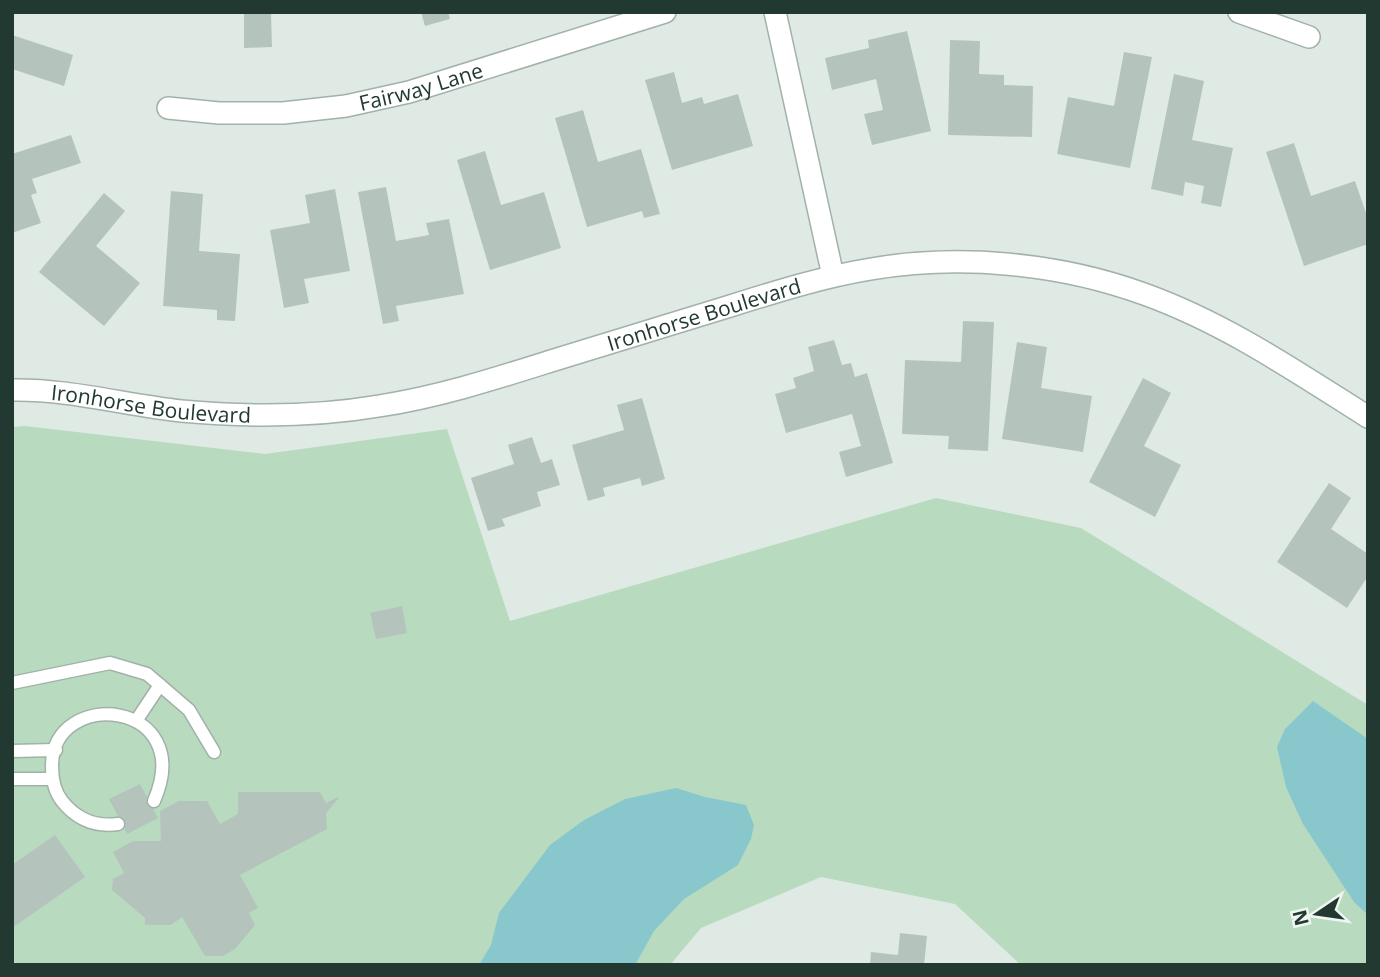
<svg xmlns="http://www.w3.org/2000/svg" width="1380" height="977" viewBox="0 0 1380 977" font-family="'Open Sans',sans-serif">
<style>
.green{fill:#b8dabf}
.water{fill:#88c8cd}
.building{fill:#b4c4bd}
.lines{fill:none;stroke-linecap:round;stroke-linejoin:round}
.service-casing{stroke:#a2b1aa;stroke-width:15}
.minor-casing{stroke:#a2b1aa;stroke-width:24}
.service{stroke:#fff;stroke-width:12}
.minor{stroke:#fff;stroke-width:21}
.labels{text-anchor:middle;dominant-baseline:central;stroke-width:5;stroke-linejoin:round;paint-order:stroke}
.street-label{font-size:21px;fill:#213930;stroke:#eff6f2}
</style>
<rect width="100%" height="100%" fill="#dfeae4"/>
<path class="green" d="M25,426l240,28 182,-25 63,192 426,-123 145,30 287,177v260h-347l-66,-61 -134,-27 -120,51 -31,37h-658v-538z"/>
<g class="water">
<path d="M1313,701l55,38v176l-14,-13 -51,-78 -17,-37 -9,-40 8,-18z"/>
<path d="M676,788l29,9 41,8 8,20 -3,14 -13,26 -54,34 -30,32 -19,34h-156l12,-20 8,-32 51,-68 34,-25 41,-21z"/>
</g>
<g class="building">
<path d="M244,12h27l1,35 -28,1z"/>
<path d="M421,12h27l2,7 -25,7z"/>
<path d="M907,31l24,100 -59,14 -8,-31 19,-4 -7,-31 -44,11 -7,-32 44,-10 -1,-8z"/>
<path d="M12,35l61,20 -9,31 -52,-17z"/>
<path d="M950,40l30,1 -1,33 25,1v10l29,1 -1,51 -84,-2z"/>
<path d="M1124,52l28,5 -22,111 -73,-14 11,-57 46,9z"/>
<path d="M674,72l8,31 20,-6 2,7 34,-10 15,52 -81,24 -27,-90z"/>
<path d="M1174,74l30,7 -12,59 41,8 -12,59 -20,-4 3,-17 -19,-4 -2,14 -32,-7z"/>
<path d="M583,110l15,52 43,-13 19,65 -16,4 -2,-7 -55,16 -32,-109z"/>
<path d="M71,135l10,28 -49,16 5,14 -6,2 10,28 -29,10v-79z"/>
<path d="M1294,143l17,53 44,-15 13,38v25l-64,22 -38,-114z"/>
<path d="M485,151l16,54 43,-13 17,56 -71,22 -33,-110z"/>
<path d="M386,187l10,54 33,-6 -3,-12 23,-4 15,75 -68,12 3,15 -16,3 -25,-132z"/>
<path d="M335,189l15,82 -46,8 5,24 -25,5 -14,-78 40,-7 -5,-28z"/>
<path d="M171,191l32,3 -4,57 41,3 -5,67 -18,-1v-10l-54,-4z"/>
<path d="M104,193l21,18 -29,35 44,37 -36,43 -65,-54z"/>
<path d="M963,321l31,1 -6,129 -40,-2 1,-13 -47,-2 3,-74 56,2z"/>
<path d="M834,340l8,25 9,-2 4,14 12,-4 26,90 -47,14 -7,-25 22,-6 -9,-32 -66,19 -11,-39 21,-6 -3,-10 21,-7 -6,-24z"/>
<path d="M1017,342l30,5 -6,41 51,8 -9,56 -81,-13z"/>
<path d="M1143,378l28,15 -27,53 37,19 -26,52 -66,-35z"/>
<path d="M642,398l23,81 -23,7 -2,-8 -37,10 2,8 -17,5 -16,-56 52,-15 -7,-25z"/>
<path d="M532,437l9,26 11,-4 8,26 -23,7 4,14 -39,13 3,7 -17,5 -17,-53 43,-14 -6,-19z"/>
<path d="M1329,483l22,15 -20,31 37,25v22l-21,32 -70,-46z"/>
<path d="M402,606l5,27 -31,6 -6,-26z"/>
<path d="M140,784l18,34 -31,16 -18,-35z"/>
<path d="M238,792h82l6,11 12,-6v2l-12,14 1,16 -87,46 18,33 -9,5 6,12 -20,24 -12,7h-18l-23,-39 -11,8h-26v-7l-33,-28 1,-11 11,-6 -11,-21 20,-11h28l-1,-30 19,-10h28l13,23 18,-10z"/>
<path d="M55,835l30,42 -73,51v-63z"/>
<path d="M900,933l27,3 -3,29h-54l1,-13 27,3z"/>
</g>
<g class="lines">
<g class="service-casing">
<g id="service">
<path d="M12,683l98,-20 37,11 42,36 25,42"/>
<path d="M136,721l24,-36"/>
<path d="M12,751l44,-1"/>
<path d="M12,779h40"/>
<path d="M118,824c-23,3 -41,-4 -56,-23 -8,-10 -10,-23 -10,-35 0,-80 146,-66 102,35"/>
</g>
</g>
<g class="minor-casing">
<g id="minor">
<path d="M775,12l58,264"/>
<path d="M1239,12l70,25"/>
<path id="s1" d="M168,108l51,5h64l63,-7 63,-14 256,-80"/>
<path id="s2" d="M12,390c57,-1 113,15 169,21 66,6 133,6 198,-5 59,-9 115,-27 172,-45 59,-18 117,-36 176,-54 48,-15 95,-30 144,-38 89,-15 188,-6 273,25 81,29 151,77 224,123"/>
</g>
</g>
<use href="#service" class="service"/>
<use href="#minor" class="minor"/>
</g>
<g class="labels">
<g class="street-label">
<text stroke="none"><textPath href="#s1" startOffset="256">Fairway Lane</textPath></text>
<text stroke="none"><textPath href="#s2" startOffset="707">Ironhorse Boulevard</textPath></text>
<text stroke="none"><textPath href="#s2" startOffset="140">Ironhorse Boulevard</textPath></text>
</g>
</g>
<rect width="1380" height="977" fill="none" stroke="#213930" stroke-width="28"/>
<g transform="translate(1317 914) rotate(257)" stroke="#eff6f2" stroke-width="5" paint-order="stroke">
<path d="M0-5L12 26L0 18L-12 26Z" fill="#213930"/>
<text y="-10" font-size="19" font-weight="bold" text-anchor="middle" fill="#213930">N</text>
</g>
</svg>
